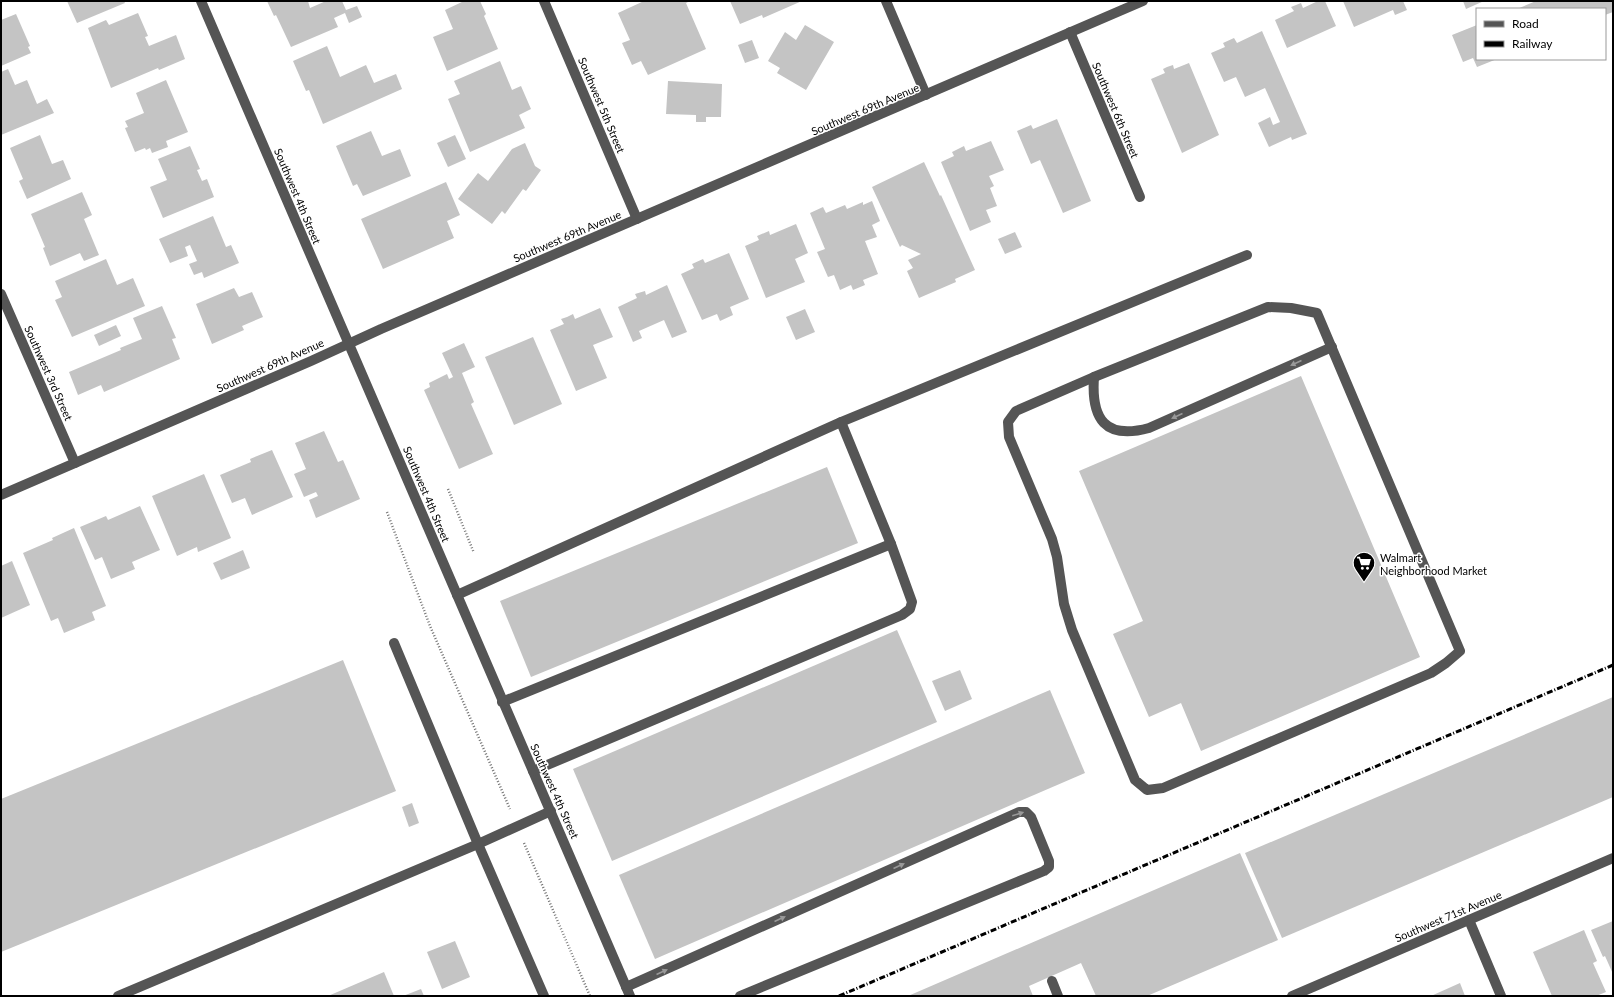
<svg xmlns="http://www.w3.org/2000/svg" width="1614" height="997" viewBox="0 0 1614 997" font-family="Lato,sans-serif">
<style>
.building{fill:#c4c4c4}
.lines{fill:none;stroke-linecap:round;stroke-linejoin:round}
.path{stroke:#777;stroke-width:2.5;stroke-dasharray:1 2;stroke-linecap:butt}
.minor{stroke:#555;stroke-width:10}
.rail{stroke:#000;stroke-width:3;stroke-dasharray:6 2 1 2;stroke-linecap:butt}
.oneway{fill:#999}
.labels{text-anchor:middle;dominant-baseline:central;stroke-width:3;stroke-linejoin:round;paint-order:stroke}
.street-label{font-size:11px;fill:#000;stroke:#fff}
.poi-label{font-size:11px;fill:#000;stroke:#fff;text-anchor:start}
</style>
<rect width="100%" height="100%" fill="#fff"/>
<g class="building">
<path d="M67,1h57l1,2 -48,20z"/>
<path d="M267,1h41l2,7 16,-7h16l4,9 11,-4 5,11 -13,6 -4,-10 -11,5 4,9 -47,20 -15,-32 -2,1z"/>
<path d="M464,1h16l6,13 -2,2 14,33 -51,22 -14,-34 20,-8 -8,-19z"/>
<path d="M644,1h46l-4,2 20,46 -58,26 -7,-14 -9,4 -10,-22 8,-3 -12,-27z"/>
<path d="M730,1h72l-39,17 -1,-3 -22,9z"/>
<path d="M1318,1h7l11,25 -49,22 -12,-28 19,-9 -3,-4 10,-4 2,5z"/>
<path d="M1343,1h60l4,9 -12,5 -2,-5 -39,17z"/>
<path d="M1463,1h21l-18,8z"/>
<path d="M1536,1h77v11l-8,3v-6h-88z"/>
<path d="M138,13l10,23 -3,1 4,9 27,-11 9,24 -26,11 -1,-2 -47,20 -23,-60 18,-8 3,5z"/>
<path d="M16,14l14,32 -2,1 3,6 -30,13v-46z"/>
<path d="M805,25l29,17 -28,48 -29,-17 3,-5 -12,-7 17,-29 11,8z"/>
<path d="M1477,25v34h20l-20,8 -4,-9 -10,4 -11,-27z"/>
<path d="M1262,31l45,103 -15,6 -1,-3 -22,10 -11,-24 12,-6 3,8 7,-3 -15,-34 -20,9 -9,-20 -12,5 -13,-29 14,-6 -2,-4 11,-5 3,5z"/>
<path d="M752,40l7,18 -14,5 -7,-18z"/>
<path d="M327,46l13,31 26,-12 8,18 22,-9 6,15 -79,35 -14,-34 -3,1 -13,-30z"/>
<path d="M500,61l12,29 9,-4 10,23 -12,6 6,13 -55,24 -22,-53 12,-5 -6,-13z"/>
<path d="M1189,63l30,72 -37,18 -31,-74 14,-6 -2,-4 4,-2 6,-2 1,4z"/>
<path d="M8,69l7,16 12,-5 10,24 10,-5 7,14 -53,22v-63z"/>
<path d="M166,80l22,52 -22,9 2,6 -16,6 -2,-5 -4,2 -1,-2 -10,4 -10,-24 3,-1 -3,-6 19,-8 -8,-20z"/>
<path d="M668,81l54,3 -1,33h-15v5h-10v-7l-30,-1z"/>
<path d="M1057,119l34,82 -28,12 -23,-53 -9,4 -14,-33 14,-6 2,4z"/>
<path d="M371,131l11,25 18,-7 11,27 -48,20 -6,-12 -4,2 -17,-40z"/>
<path d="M40,135l12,29 11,-4 8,19 -44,20 -8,-18 4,-2 -13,-31z"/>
<path d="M455,135l11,24 -18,8 -11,-24z"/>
<path d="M991,141l13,29 -15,6 5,10 -4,2 7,18 -11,4 5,12 -21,9 -29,-69 13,-6 -2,-4 12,-6 2,5z"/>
<path d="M525,143l10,23 6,4 -15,21 -3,-2 -18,25 -3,-3 -10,13 -34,-25 20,-26 10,8 24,-32z"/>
<path d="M190,146l10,23 -3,1 5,11 5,-2 7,18 -51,21 -13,-31 17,-7 -9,-21z"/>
<path d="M924,162l16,34 1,-1 34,75 -20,9 1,3 -37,16 -12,-27 6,-3 -5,-8 13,-6 -19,-9 -2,2 -28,-60z"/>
<path d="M446,182l14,33 -13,6 7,17 -71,31 -22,-50z"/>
<path d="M82,192l10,23 -8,4 15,36 -15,6 -4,-8 -30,13 -7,-18 2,-1 -14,-33z"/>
<path d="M872,201l8,20 -8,4 5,12 -12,4 13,33 -15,6 2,5 -12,5 -2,-5 -11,5 -6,-15 -6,2 -11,-25 8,-3 -15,-36 13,-6 3,6 19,-8 2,4 16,-7v3z"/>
<path d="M213,216l13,31 5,-2 8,18 -35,15 -2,-6 -8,3 -5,-11 8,-3 -7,-16 -5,2 3,9 -18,7 -11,-24z"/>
<path d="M796,224l12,29 -13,6 10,23 -39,16 -21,-52 14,-6 -2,-4 12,-5 1,4z"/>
<path d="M1015,232l7,15 -17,7 -7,-15z"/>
<path d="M729,253l20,46 -19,8 3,8 -13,6 -3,-7 -15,6 -21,-46 13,-6 -2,-4 11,-5 2,4z"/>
<path d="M106,259l11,26 16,-7 12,28 -73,31 -17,-37 7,-3 -7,-16z"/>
<path d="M667,285l20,47 -15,6 -8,-18 -25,11 3,7 -9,4 -15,-35 19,-9 -2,-4 10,-3 1,4z"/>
<path d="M234,288l5,9 13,-5 11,25 -21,9 2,4 -32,14 -16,-40z"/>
<path d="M162,306l14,32 -4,1 8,20 -76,33 -3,-7 -23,10 -9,-23 52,-22 -1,-2 22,-9 -9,-21z"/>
<path d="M600,308l13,29 -20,8 14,33 -31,13 -26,-61 14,-6 -3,-5 6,-2 6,-3 2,5z"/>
<path d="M805,309l10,23 -19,8 -10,-23z"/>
<path d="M116,325l5,11 -22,10 -5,-11z"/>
<path d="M533,337l29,67 -48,21 -29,-68z"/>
<path d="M464,343l11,24 -13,6 12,29 -3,2 22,50 -34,15 -35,-79 6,-3 -1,-4 18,-9 2,5 4,-2 -11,-24z"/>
<path d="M1301,376l119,281 -219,94 -20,-48 -32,14 -36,-83 30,-13 -64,-150z"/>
<path d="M324,431l14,31 5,-2 17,39 -44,19 -7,-18 9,-4 -2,-4 -12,5 -10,-23 12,-5 -11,-26z"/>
<path d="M272,450l21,47 -41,18 -7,-17 -13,5 -12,-28 31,-13 -1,-3z"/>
<path d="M827,467l31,76 -327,134 -31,-76z"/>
<path d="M204,474l27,64 -33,14 -1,-5 -20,9 -25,-60z"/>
<path d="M140,506l20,44 -28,12 3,7 -24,10 -9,-22 -7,3 -15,-33 26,-11 2,4z"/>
<path d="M74,528l32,78 -14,6 3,8 -31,13 -6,-15 -7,3 -28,-68 30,-13 -1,-2z"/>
<path d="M243,550l7,18 -29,12 -8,-17z"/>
<path d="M12,561l18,44 -29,13v-52z"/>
<path d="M897,630l40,92 -325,139 -39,-92z"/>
<path d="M343,660l53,131 -395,161v-153z"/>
<path d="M960,670l12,29 -27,12 -13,-30z"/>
<path d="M1050,690l35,83 -430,186 -36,-84z"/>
<path d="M1613,697v100l-331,141 -37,-85z"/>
<path d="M412,803l7,20 -10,4 -7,-20z"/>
<path d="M1240,853l38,87 -131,56h-51l-15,-33 -52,23 4,10h-125z"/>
<path d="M1613,921v53l-8,-18 -2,1 -12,-27z"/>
<path d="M1584,930l13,31 -4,2 13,29 -10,4h-44l-19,-44z"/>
<path d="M455,941l15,36 -28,12 -15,-37z"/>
<path d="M384,972l10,24h-66z"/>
<path d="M1460,983l5,13h-34z"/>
<path d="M421,989l3,7h-21z"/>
</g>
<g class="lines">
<g class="path">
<path d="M448,489l26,64"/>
<path d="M387,512l43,114 80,183"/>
<path d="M524,843l66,153"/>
</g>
<g class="minor">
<path d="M201,1l429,995"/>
<path d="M544,1l93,218"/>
<path d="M886,1l40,94"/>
<path d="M1070,32l70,165"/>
<path d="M1,294l74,169"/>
<path d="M1268,307l23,1 26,5 143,338 -14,12 -15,10 -268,115 -16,2 -12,-10 -63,-150 -8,-26 -7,-47 -5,-18 -43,-102 -1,-15 8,-11 78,-34z"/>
<path d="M1094,377c-3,42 11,63 55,51l183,-81"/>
<path d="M841,422l406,-167"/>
<path d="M1,495l310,-134 70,-32 762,-328"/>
<path d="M457,595l384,-173 50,122"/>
<path d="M394,643l84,201 73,-33"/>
<path d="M502,702l389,-158 21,58 -2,7 -8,6 -369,156"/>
<path d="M1469,920l32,76"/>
<path d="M1052,981l6,15"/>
<path d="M626,987l393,-175h7l5,5 18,44v6l-5,4 -304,125"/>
<path d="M118,996l360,-152 66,152"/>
<path d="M1292,996l321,-138"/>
</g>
<path class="rail" d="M839,996l774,-331"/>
</g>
<defs><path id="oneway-solid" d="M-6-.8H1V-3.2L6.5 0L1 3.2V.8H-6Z"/></defs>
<g class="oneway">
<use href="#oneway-solid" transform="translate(1296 363) rotate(156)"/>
<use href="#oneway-solid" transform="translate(1177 416) rotate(156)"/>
<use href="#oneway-solid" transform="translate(1018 814) rotate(-17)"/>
<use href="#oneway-solid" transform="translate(899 866) rotate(-24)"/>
<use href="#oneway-solid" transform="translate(780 919) rotate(-24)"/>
<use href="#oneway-solid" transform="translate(662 972) rotate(-24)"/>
</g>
<defs>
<g id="supermarket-pin" transform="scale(1.15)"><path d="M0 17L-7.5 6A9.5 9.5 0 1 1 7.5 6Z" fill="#000" stroke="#fff"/><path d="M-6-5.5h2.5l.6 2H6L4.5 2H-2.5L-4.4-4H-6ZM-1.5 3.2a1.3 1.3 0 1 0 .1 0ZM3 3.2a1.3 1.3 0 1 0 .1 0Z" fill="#fff"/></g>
</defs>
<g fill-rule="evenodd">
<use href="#supermarket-pin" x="1364" y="563"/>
</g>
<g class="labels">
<g class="street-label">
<text transform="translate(602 105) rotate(67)">Southwest 5th Street</text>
<text transform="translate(865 109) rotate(-23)">Southwest 69th Avenue</text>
<text transform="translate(1116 110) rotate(67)">Southwest 6th Street</text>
<text transform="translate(298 196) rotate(67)">Southwest 4th Street</text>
<text transform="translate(567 236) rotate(-23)">Southwest 69th Avenue</text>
<text transform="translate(270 365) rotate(-24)">Southwest 69th Avenue</text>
<text transform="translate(49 373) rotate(66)">Southwest 3rd Street</text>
<text transform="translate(427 494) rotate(67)">Southwest 4th Street</text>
<text transform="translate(555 791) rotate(66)">Southwest 4th Street</text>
<text transform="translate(1448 916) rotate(-23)">Southwest 71st Avenue</text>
</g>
<g class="poi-label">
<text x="1380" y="557">Walmart<tspan x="1380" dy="13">Neighborhood Market</tspan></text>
</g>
</g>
<rect width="1614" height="997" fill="none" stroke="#000000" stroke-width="4"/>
<rect x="1476" y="8" width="130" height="52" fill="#ffffff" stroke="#999999"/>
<rect x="1484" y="21" width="20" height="6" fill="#555555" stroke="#999999"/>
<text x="1512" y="28" font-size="12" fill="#000000">Road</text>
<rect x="1484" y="41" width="20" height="6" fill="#000000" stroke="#999999"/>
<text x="1512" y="48" font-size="12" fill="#000000">Railway</text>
</svg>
